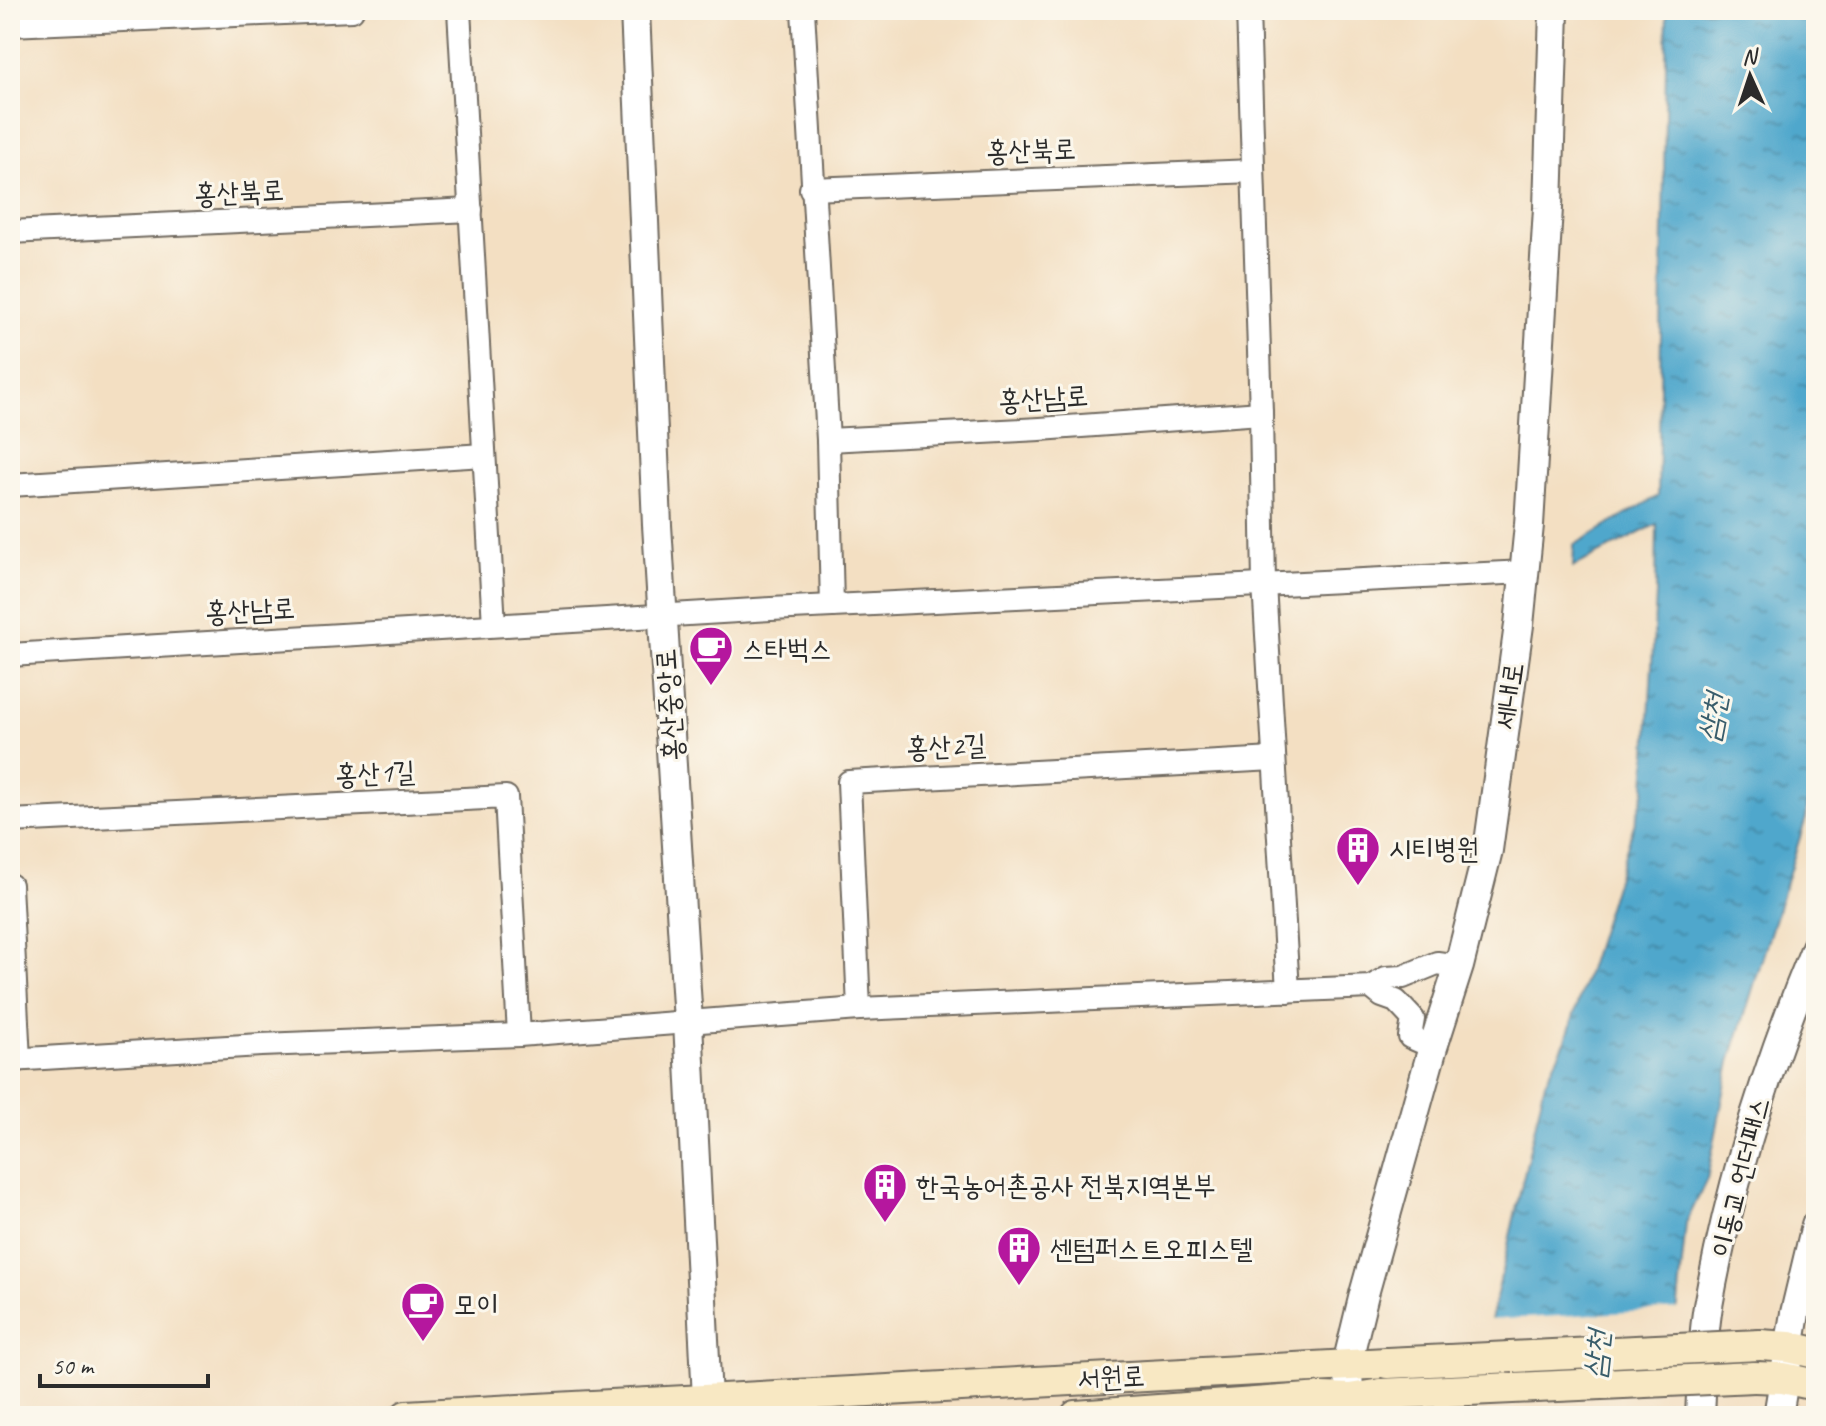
<svg xmlns="http://www.w3.org/2000/svg" width="1826" height="1426" viewBox="0 0 1826 1426" font-family="Caveat,'Poor Story',sans-serif">
<style>
.water{fill:url(#water-ripples);stroke:#3d697c;stroke-width:2}
.pier{fill:#f3dfc2}
.lines{fill:none;stroke-linecap:round;stroke-linejoin:round}
.minor-casing{stroke:#716a60;stroke-width:26}
.tertiary-casing{stroke:#716a60;stroke-width:32}
.secondary-casing{stroke:#716a60;stroke-width:34}
.minor{stroke:#fff;stroke-width:22}
.tertiary{stroke:#fff;stroke-width:28}
.secondary{stroke:#f8e8c3;stroke-width:30}
.secondary-bridge-casing{stroke:#716a60;stroke-width:34;stroke-linecap:butt}
.secondary-bridge{stroke:#f8e8c3;stroke-width:30}
.labels{text-anchor:middle;dominant-baseline:central;stroke-width:6;stroke-linejoin:round;paint-order:stroke}
.street-label{font-size:28px;fill:#2b2b2b;stroke:#fbf7ec}
.poi-label{font-size:28px;fill:#2b2b2b;stroke:#fbf7ec;text-anchor:start}
.water-label{font-size:30px;font-style:italic;fill:#395d6b;stroke:#fbf7ec}
</style>
<defs>
<pattern id="water-ripples" width="26" height="14" patternUnits="userSpaceOnUse" patternTransform="scale(2)"><rect width="26" height="14" fill="#4fa7cc"/><path d="M2 4q2-2 4 0t4 0M15 11q2-2 4 0t4 0" fill="none" stroke="#4288a6"/></pattern>
</defs>
<rect width="100%" height="100%" fill="#fbf7ec"/>
<filter id="ink" filterUnits="userSpaceOnUse"><feTurbulence type="fractalNoise" baseFrequency=".0125" numOctaves="2"/><feDisplacementMap in="SourceGraphic" scale="16" xChannelSelector="R" yChannelSelector="G"/><feConvolveMatrix kernelMatrix="1 2 1 2 8 2 1 2 1" color-interpolation-filters="sRGB"/></filter>
<filter id="wash" filterUnits="userSpaceOnUse"><feTurbulence type="fractalNoise" baseFrequency=".006" numOctaves="4" result="noise"/><feDisplacementMap in="SourceGraphic" scale="32" xChannelSelector="R" yChannelSelector="G"/><feGaussianBlur stdDeviation="1.8" result="paint"/><feColorMatrix in="noise" values="0 0 0 0 0 0 0 0 0 0 0 0 0 0 0 0 0 1.4 0 .05"/><feComposite in="paint" operator="in"/></filter>
<g filter="url(#wash)">
<rect width="100%" height="100%" fill="#f3dfc2"/>
<path class="water" d="M1667,10h149v723l-10,85 -76,244 -23,117 -21,44 -19,193h-177l1,-96 54,-238 21,-42 79,-250 11,-196 1,-70 -84,43 1,-22 84,-49z"/>
<path class="pier" d="M1681,1309l-10,107h-185l1,-96z"/>
</g>
<g filter="url(#ink)">
<g class="lines">
<g class="minor-casing">
<g id="minor">
<path d="M459,10l35,615"/>
<path d="M803,10l25,430 4,166"/>
<path d="M1248,10l13,403 3,171 24,407"/>
<path d="M10,25l342,-15"/>
<path d="M811,189l442,-18"/>
<path d="M10,232l461,-22"/>
<path d="M828,440l212,-11 221,-16"/>
<path d="M10,485l474,-30"/>
<path d="M10,655l761,-46 754,-37"/>
<path d="M10,821l496,-24 13,238"/>
<path d="M10,885l9,175"/>
<path d="M1371,987l11,9 14,5 17,18 -3,18 23,10"/>
<path d="M859,1009l-10,-227 425,-23"/>
<path d="M10,1060l251,-15 258,-10 340,-26 512,-22 15,-9 17,-1 34,-14 22,3"/>
</g>
</g>
<g class="tertiary-casing">
<g id="tertiary">
<path d="M635,10l22,515 31,497 19,377"/>
<path d="M1350,1399l-3,-35 17,-70 69,-247 26,-81 29,-116 31,-225 10,-100 19,-317 6,-198"/>
<path d="M1700,1416c2,-36 2,-75 8,-110 22,-123 60,-243 108,-359"/>
<path d="M1778,1416l17,-103 21,-88"/>
</g>
</g>
<g class="secondary-casing">
<g id="secondary">
<path d="M1760,1345l29,2 27,6"/>
<path d="M1754,1377l29,1 33,7"/>
<path d="M406,1416l981,-53"/>
<path d="M1076,1416l246,-18 28,1 31,-5"/>
</g>
</g>
<use href="#minor" class="minor"/>
<use href="#tertiary" class="tertiary"/>
<use href="#secondary" class="secondary"/>
<g class="secondary-bridge-casing">
<g id="secondary-bridge">
<path d="M1387,1363l373,-18"/>
<path d="M1381,1394l373,-17"/>
</g>
</g>
<use href="#secondary-bridge" class="secondary-bridge"/>
</g>
</g>
<defs>
<g id="cafe-pin" transform="scale(2.3)"><path d="M0 17L-7.5 6A9.5 9.5 0 1 1 7.5 6Z" fill="#b5179e" stroke="#fbf7ec"/><path d="M-5.5-4.5H6V0H3Q3 3.5 0 3.5H-2.5Q-5.5 3.5-5.5 0ZM3-3.2v2h1.7v-2ZM-6 4.5H4V6H-6Z" fill="#fff"/></g>
<g id="building-pin" transform="scale(2.3)"><path d="M0 17L-7.5 6A9.5 9.5 0 1 1 7.5 6Z" fill="#b5179e" stroke="#fbf7ec"/><path d="M-4-6H4V6H1V3H-1V6H-4ZM-2.5-4.3h1.7v1.8h-1.7ZM.8-4.3h1.7v1.8H.8ZM-2.5-1h1.7V.8h-1.7ZM.8-1h1.7V.8H.8Z" fill="#fff"/></g>
</defs>
<g fill-rule="evenodd">
<use href="#cafe-pin" x="711" y="648"/>
<use href="#building-pin" x="1358" y="848"/>
<use href="#building-pin" x="885" y="1185"/>
<use href="#building-pin" x="1019" y="1248"/>
<use href="#cafe-pin" x="423" y="1304"/>
</g>
<g class="labels">
<g class="street-label">
<text transform="translate(1031 150) rotate(-2)">홍산북로</text>
<text transform="translate(239 192) rotate(-3)">홍산북로</text>
<text transform="translate(1043 398) rotate(-4)">홍산남로</text>
<text transform="translate(250 610) rotate(-3)">홍산남로</text>
<text transform="translate(1509 696) rotate(-82)">세내로</text>
<text transform="translate(669 705) rotate(-94)">홍산중앙로</text>
<text transform="translate(946 746) rotate(-3)">홍산2길</text>
<text transform="translate(375 773) rotate(-3)">홍산1길</text>
<text transform="translate(1740 1177) rotate(-76)">이동교 언더패스</text>
<text transform="translate(1111 1377) rotate(-3)">서원로</text>
</g>
<g class="poi-label">
<text x="742" y="648">스타벅스</text>
<text x="1389" y="848">시티병원</text>
<text x="916" y="1185">한국농어촌공사 전북지역본부</text>
<text x="1050" y="1248">센텀퍼스트오피스텔</text>
<text x="454" y="1304">모이</text>
</g>
<g class="water-label">
<text transform="translate(1712 717) rotate(-79)">삼천</text>
<text transform="translate(1596 1354) rotate(-84)">삼천</text>
</g>
</g>
<rect width="1826" height="1426" fill="none" stroke="#fbf7ec" stroke-width="40"/>
<g transform="translate(1750 76) rotate(357)" stroke="#fbf7ec" stroke-width="6" paint-order="stroke">
<path d="M0-6L14 30L0 20L-14 30Z" fill="#2b2b2b"/>
<text y="-12" font-size="22" font-weight="bold" text-anchor="middle" fill="#2b2b2b">N</text>
</g>
<path d="M40 1374v12h168v-12" fill="none" stroke="#2b2b2b" stroke-width="4"/>
<text x="52" y="1374" font-size="24" fill="#2b2b2b" stroke="#fbf7ec" stroke-width="6" paint-order="stroke">50 m</text>
</svg>
